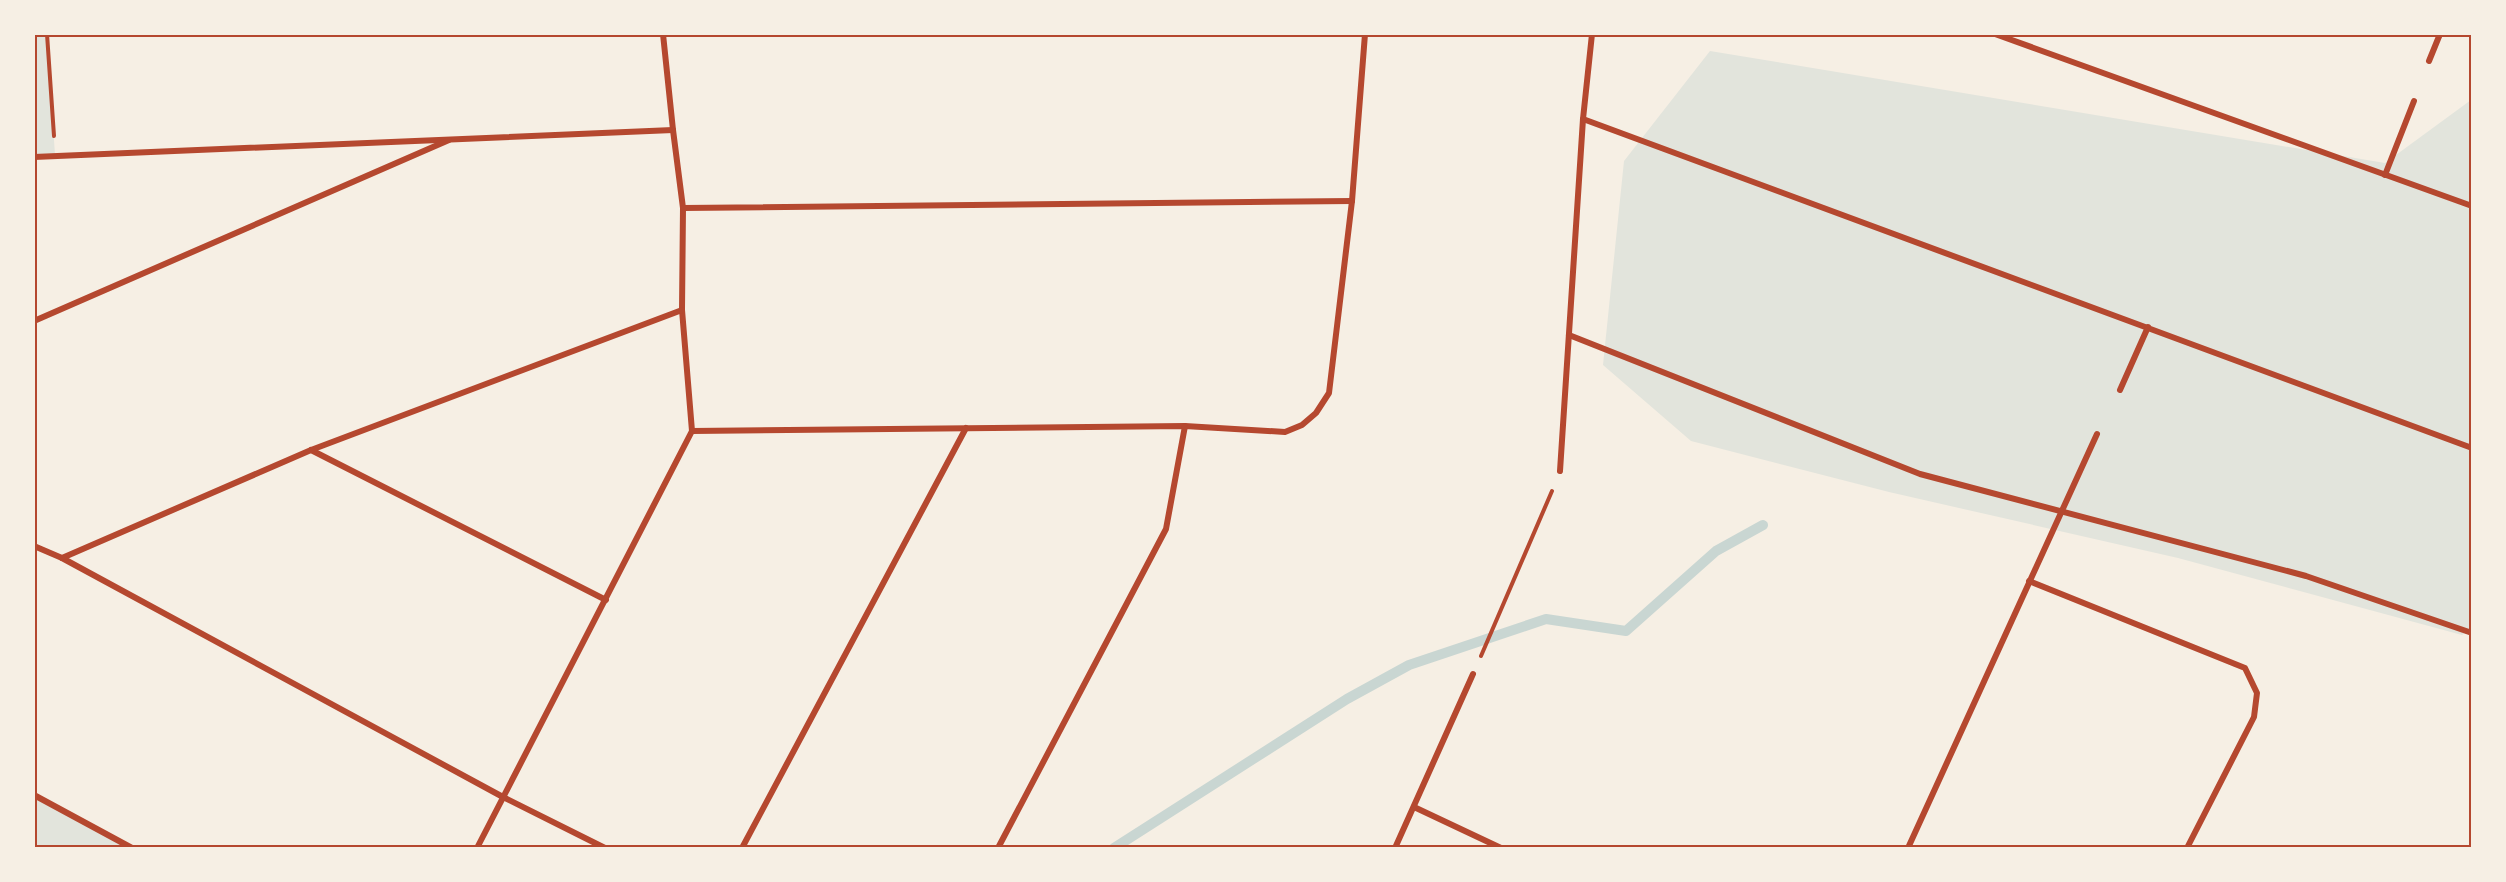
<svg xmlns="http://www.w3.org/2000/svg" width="2506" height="882" viewBox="0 0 2506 882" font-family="'Open Sans',sans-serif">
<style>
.green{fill:#e2e4dc}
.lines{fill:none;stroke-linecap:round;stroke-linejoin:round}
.stream{stroke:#c9d6d2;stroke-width:10}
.path{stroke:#b5482f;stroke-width:4}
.minor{stroke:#b5482f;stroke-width:6}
.neatline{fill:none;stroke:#b5482f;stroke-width:2}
</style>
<rect width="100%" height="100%" fill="#f6efe4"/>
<g class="green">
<path d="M35,35h12l8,120 -20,2z"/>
<path d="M1710,51l675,112 86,-63 1,528 -10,7 -284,-77 -289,-66 -198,-51 -88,-76 21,-204z"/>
<path d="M35,795l97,52h-97z"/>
</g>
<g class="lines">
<path class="stream" d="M1114,848l233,-149 62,-34 137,-46 80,12 90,-80 47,-26"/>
<g class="path">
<path d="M47,34l7,102"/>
<path d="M1481,656l71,-165"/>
</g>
<g class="minor">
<path d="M663,34l10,96 10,78 -1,102 10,121"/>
<path d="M1995,34l477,172"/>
<path d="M2429,61l11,-27"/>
<path d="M1583,119l889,329"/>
<path d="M34,157l639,-27"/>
<path d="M2385,175l29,-74"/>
<path d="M683,208l669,-7"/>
<path d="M34,321l415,-181"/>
<path d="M1569,335l351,139 386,102 166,57"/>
<path d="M2120,390l28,-63"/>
<path d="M692,431l493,-5 100,6 17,-7 14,-12 13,-20 23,-192 13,-167"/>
<path d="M311,450l295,150"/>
<path d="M1560,471l23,-352 9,-85"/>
<path d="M34,546l28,12 441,239 102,51"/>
<path d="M62,558l249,-108 371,-140"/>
<path d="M2029,581l216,87 12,25 -3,24 -67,131"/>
<path d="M34,795l98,53"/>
<path d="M1414,807l87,41"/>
<path d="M477,848l215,-417"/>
<path d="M742,848l224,-420"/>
<path d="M998,848l168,-319 19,-103"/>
<path d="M1395,848l78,-174"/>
<path d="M1908,848l189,-414"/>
</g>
</g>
<rect width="2506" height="882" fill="none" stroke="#f6efe4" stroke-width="72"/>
<rect x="36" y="36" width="2434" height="810" class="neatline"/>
</svg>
